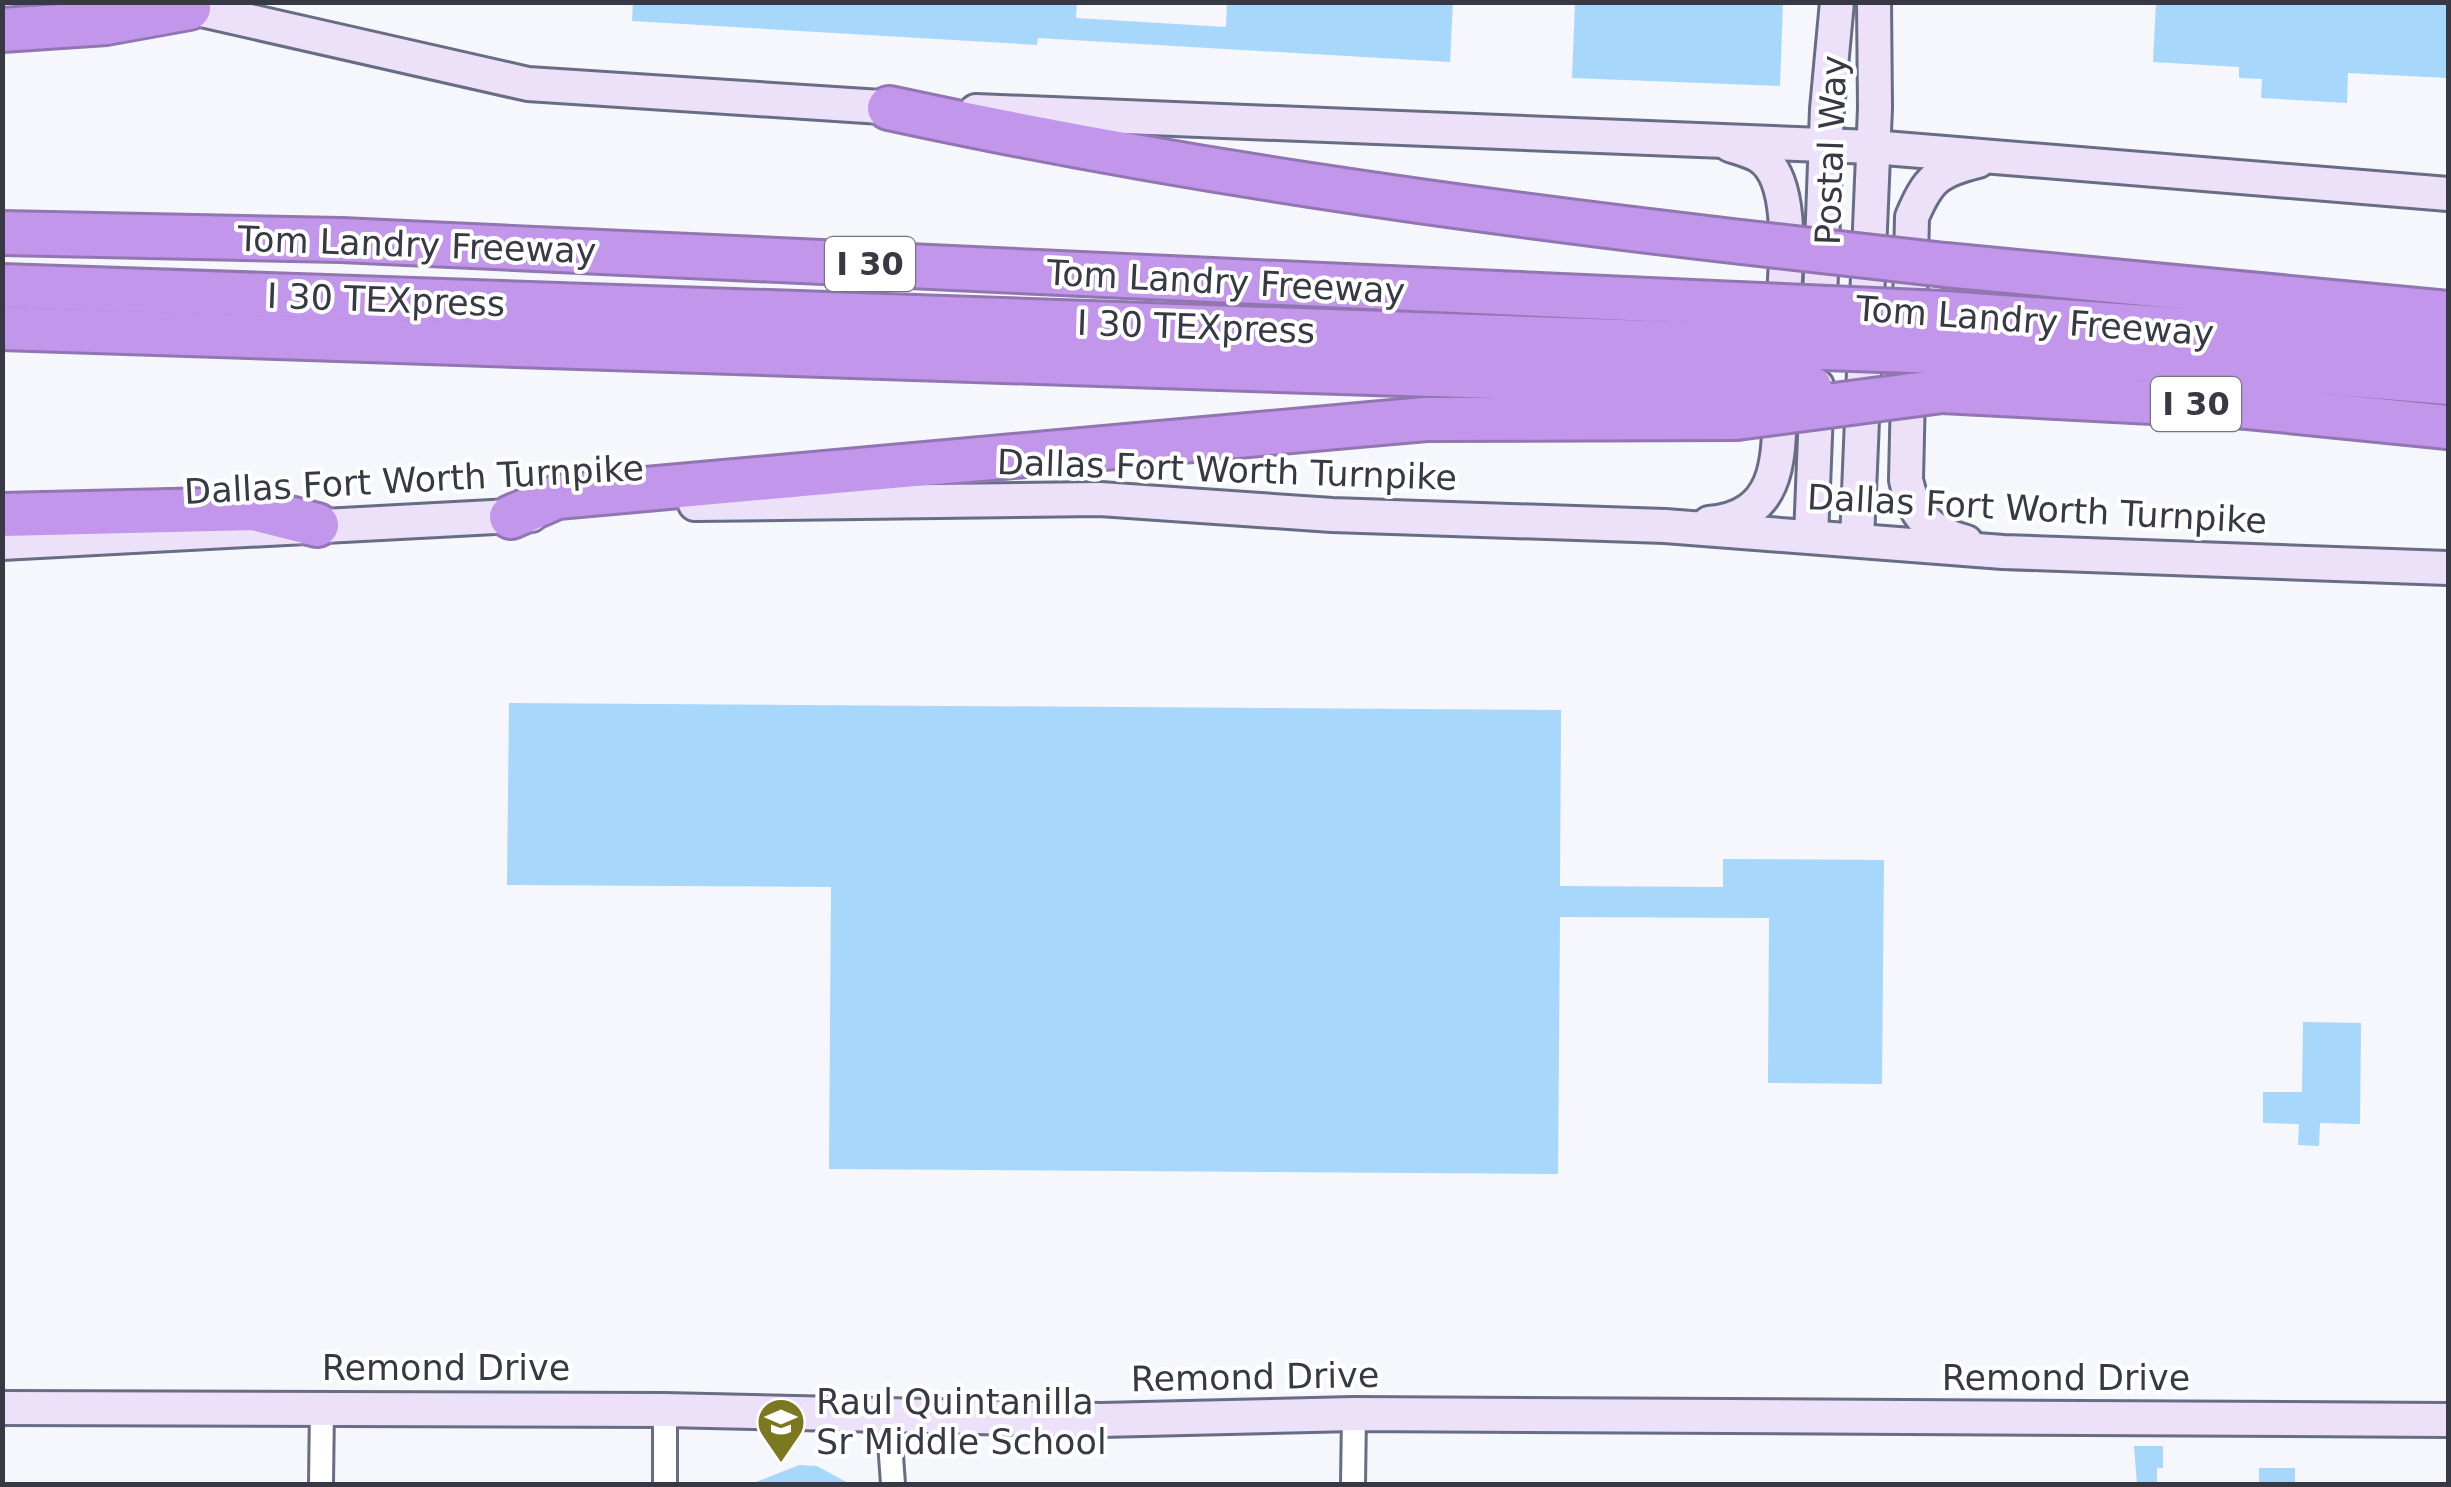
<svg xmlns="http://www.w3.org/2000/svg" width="2451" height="1487" viewBox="0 0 2451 1487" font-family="'DejaVu Sans',sans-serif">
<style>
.building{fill:#a7d7fb}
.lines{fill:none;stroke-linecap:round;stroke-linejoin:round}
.street-casing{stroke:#676d84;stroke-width:28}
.secondary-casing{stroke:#676d84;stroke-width:38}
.highway-casing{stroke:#9176b1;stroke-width:48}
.street{stroke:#fff;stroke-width:22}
.secondary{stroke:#ede0f9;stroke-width:32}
.highway{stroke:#c296eb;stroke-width:42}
.highway-bridge-casing{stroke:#9176b1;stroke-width:48;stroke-linecap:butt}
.highway-bridge{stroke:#c296eb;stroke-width:42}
.labels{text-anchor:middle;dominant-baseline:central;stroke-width:8;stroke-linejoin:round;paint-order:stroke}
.shield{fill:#fff;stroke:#73757c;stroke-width:2.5}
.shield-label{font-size:32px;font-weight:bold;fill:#373a44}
.street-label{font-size:35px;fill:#373a44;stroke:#fff}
.poi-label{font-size:35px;fill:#373a44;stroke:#fff;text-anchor:start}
</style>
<rect width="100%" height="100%" fill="#f6f7fc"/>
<g class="building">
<path d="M633,2h444l-1,16 150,9 1,-25h226l-3,60 -412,-24 -1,7 -405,-24z"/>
<path d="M1575,2h208l-3,84 -208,-8z"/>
<path d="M2156,2h292v76l-100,-5 -1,30 -86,-5 1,-19 -23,-1v-11l-86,-5z"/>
<path d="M509,703l1052,7 -1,176 163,1v-28l161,1 -2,224 -114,-1 1,-165 -209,-1 -2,257 -729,-5 2,-282 -324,-2z"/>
<path d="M2303,1022l58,1 -1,101 -40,-1 -1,23 -21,-1 1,-21 -36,-1v-31h39z"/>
<path d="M2134,1446h29v22h-6v16h-20z"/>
<path d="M799,1465l18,1 33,18h-99z"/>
<rect x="2259" y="1468" width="36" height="16"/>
</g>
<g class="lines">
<g class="street-casing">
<g id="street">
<path d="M888,1414l5,70"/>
<path d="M321,1484l1,-77"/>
<path d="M665,1484v-74"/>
<path d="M1353,1484l1,-70"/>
</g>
</g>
<g class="secondary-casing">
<g id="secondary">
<path d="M166,2l362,82 384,25"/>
<path d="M976,111l896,36 576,47"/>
<path d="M1730,145c9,3 21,6 29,11 41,25 24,130 23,172"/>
<path d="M1819,327l8,-218 10,-107"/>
<path d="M695,504l405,-5 232,16 333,11 338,26 445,16"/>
<path d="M1709,523c77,-7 69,-74 71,-131"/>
<path d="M1811,537l6,-151"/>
<path d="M1857,540l18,-432 -1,-106"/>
<path d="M1966,542c-36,-10 -52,-25 -60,-62l6,-263c16,-38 25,-46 66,-56"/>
<path d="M2,543l529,-28"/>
<path d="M2,1408l663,2 436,10 253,-6 1094,6"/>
</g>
</g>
<g class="highway-casing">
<g id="highway">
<path d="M2,30l104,-7 83,-15"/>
<path d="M889,108c281,61 567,101 852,134"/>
<path d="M2,233l339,7 1396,64"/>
<path d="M1945,265l503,48"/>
<path d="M2,286l1735,59"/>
<path d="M1944,313l504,35"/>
<path d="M2,328l1734,57"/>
<path d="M1942,352l236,9 270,22"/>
<path d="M1942,391l306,16 200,20"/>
<path d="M2,515l252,-6 63,16"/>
<path d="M511,517l46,-20 869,-78 310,-1"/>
</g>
</g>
<use href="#street" class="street"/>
<use href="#secondary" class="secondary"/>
<use href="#highway" class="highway"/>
<g class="highway-bridge-casing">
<g id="highway-bridge">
<path d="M1741,242l204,23"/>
<path d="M1737,304l207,9"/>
<path d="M1737,345l205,7"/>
<path d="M1736,385l74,2"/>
<path d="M1736,418l206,-27"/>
</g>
</g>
<use href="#highway-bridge" class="highway-bridge"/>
</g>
<defs>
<g id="school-pin" transform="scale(2.5)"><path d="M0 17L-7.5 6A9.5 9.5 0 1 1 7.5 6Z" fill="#7c781f" stroke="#fff"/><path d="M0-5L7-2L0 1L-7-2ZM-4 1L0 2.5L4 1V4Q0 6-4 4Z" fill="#fff"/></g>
</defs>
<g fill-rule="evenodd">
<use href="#school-pin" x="781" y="1422"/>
</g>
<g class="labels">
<g class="shield">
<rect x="825" y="237" width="90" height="54" rx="8"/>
<rect x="2151" y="377" width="90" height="54" rx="8"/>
</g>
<g class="shield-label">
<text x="870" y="264">I 30</text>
<text x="2196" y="404">I 30</text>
</g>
<g class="street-label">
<text transform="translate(1831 150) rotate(-88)">Postal Way</text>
<text transform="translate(417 245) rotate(2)">Tom Landry Freeway</text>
<text transform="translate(1226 282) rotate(3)">Tom Landry Freeway</text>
<text transform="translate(386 300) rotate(2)">I 30 TEXpress</text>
<text transform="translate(2035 321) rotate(4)">Tom Landry Freeway</text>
<text transform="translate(1196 327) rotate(2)">I 30 TEXpress</text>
<text transform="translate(1227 470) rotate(2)">Dallas Fort Worth Turnpike</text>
<text transform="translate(414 480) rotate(-3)">Dallas Fort Worth Turnpike</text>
<text transform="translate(2037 509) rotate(3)">Dallas Fort Worth Turnpike</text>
<text x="446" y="1368">Remond Drive</text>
<text transform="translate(1255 1377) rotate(-1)">Remond Drive</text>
<text x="2066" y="1378">Remond Drive</text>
</g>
<g class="poi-label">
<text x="816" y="1402">Raul Quintanilla<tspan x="816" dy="40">Sr Middle School</tspan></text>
</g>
</g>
<rect width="2451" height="1487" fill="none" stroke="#373a44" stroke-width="10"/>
</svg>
